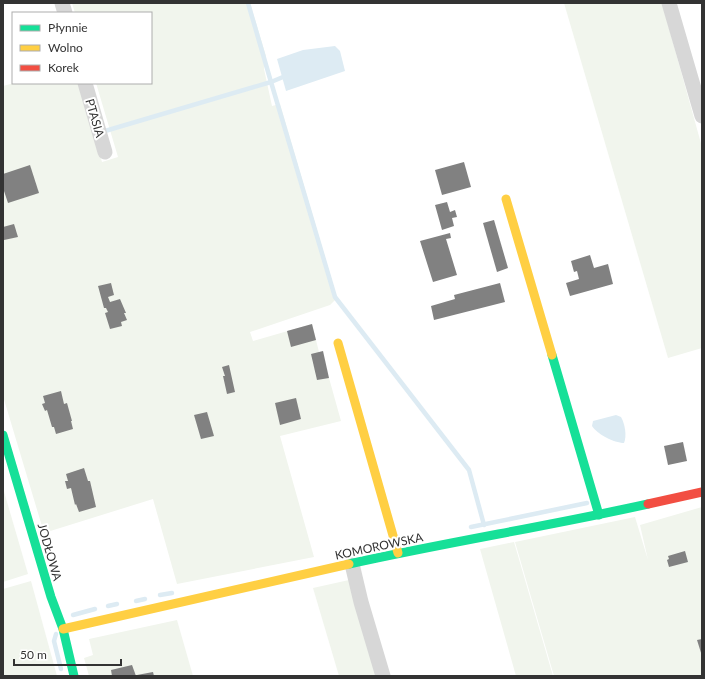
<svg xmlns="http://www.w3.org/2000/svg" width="705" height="679" viewBox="0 0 705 679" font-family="Lato,sans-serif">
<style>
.green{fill:#f1f5ed}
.water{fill:#ddebf3}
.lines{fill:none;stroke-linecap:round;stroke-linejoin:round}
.stream{stroke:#ddebf3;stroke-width:4.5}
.building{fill:#818181}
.street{stroke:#d7d7d7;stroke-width:15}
.fast{stroke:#16e098;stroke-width:9}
.slow{stroke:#ffcf43;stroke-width:9}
.jam{stroke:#f24e42;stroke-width:9}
.labels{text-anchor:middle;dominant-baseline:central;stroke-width:4;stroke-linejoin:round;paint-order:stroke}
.street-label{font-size:12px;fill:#333;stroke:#fff}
</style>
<rect width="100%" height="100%" fill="#fff"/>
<g class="green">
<path d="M72,3h178l16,53 -2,13 8,37 8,-2 57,194 -7,7 -80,27 3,9 59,-17 7,28 10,26 12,43 -61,15 34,121 -137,27 -24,-85 -109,34 -41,-137v-310l11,-3h64l24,79 16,-5 -22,-74h55v-70h-76z"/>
<path d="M564,3h98l40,144v201l-34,10z"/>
<path d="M3,488l25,86 -25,8z"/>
<path d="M702,507v169h-148l-39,-134 120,-25 13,43 -8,-35z"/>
<path d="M514,542l39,134h-37l-36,-127z"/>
<path d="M349,580l27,96h-37l-26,-88z"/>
<path d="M31,581l26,95h-54v-87z"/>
<path d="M177,620l16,56h-104l-5,-18 9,-3 -4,-16z"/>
</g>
<g class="water">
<path d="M335,46l5,5 5,20 -59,20 -9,-32 26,-9z"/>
<path d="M616,415l5,2c4,7 6,19 3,26 -10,0 -27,-9 -32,-17l1,-5z"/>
</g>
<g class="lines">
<g class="stream">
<path d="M283,77l-12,5 64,215 134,173 15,55"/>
<path d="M105,131l166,-49 -23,-79"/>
<path d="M471,527l116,-24"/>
<path d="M160,595l12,-2"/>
<path d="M136,601l9,-2"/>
<path d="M108,606l9,-2"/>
<path d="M73,615l22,-6"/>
<path d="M56,634l-2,7 7,28"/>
</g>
</g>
<g class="building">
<path d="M464,162l7,25 -29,8 -7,-25z"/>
<path d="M30,165l9,28 -31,10 -5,-15v-14z"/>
<path d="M447,202l3,10 5,-2 2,7 -5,1 2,8 -12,4 -7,-25z"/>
<path d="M494,220l14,48 -11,4 -14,-49z"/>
<path d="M14,224l4,13 -14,3 -1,-13z"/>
<path d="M450,233l1,5 -5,1 11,36 -24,7 -13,-41z"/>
<path d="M590,255l4,13 14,-4 5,20 -43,12 -4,-13 13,-4 -2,-8 -3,1 -3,-11z"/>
<path d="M111,283l3,12 -6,2 2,5 10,-3 6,14h-2l3,7 -6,2 1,4 -12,3 -5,-16 3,-1 -2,-4h-2l-6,-22z"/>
<path d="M500,283l5,19 -71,18 -3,-14 24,-7 -1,-4z"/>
<path d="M312,324l4,16 -25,7 -4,-16z"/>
<path d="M323,351l6,27 -12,2 -6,-26z"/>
<path d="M229,365l6,27 -8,2 -4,-18h2l-3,-9z"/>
<path d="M61,391l3,13 3,-1 5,18h-1l2,8 -17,5 -2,-7h-2l-5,-17 -2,1 -3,-7 3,-1 -2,-7z"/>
<path d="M296,398l5,21 -21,6 -5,-22z"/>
<path d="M207,412l7,24 -13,3 -7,-24z"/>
<path d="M683,442l4,19 -19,4 -4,-19z"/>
<path d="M84,468l4,13h2l6,26 -17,5 -3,-8 -1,1 -4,-17 -4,1 -2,-8h3l-2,-7z"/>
<path d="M685,551l3,11 -19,5 -2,-7 2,-1 -1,-3z"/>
<path d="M702,639v17l-5,-16z"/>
<path d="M132,665l4,11h-24l-1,-6z"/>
<path d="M153,672l1,4h-17v-1z"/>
</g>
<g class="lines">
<g class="street">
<path d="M62,3l3,10"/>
<path d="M669,3l33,113"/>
<path d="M85,83l20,69"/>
<path d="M352,564l9,38 22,74"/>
</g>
<g class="fast">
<path d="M552,355l47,160"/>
<path d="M3,435l48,162 12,32 11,47"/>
<path d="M349,564c99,-22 200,-38 299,-60"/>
</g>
<g class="slow">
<path d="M506,199l46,156"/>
<path d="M338,343l60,210"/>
<path d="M63,629l286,-65"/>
</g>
<path class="jam" d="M648,504l54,-12"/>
</g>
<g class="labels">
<g class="street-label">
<text transform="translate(95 118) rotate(74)">PTASIA</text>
<text transform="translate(379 546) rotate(-12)">KOMOROWSKA</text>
<text transform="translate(50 552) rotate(74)">JODŁOWA</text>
</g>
</g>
<rect width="705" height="679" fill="none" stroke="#333333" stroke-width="8"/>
<rect x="12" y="12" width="140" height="72" fill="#ffffff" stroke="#adadad"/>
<rect x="20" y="25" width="20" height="6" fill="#16e098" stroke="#adadad"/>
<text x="48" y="32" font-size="12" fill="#333333">Płynnie</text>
<rect x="20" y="45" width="20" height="6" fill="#ffcf43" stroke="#adadad"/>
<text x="48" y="52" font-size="12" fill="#333333">Wolno</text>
<rect x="20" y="65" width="20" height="6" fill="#f24e42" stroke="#adadad"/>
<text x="48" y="72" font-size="12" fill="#333333">Korek</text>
<path d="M14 659v6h107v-6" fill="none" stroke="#333333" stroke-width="2"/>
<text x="20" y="659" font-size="12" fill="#333333" stroke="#ffffff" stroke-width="3" paint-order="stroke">50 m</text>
</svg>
